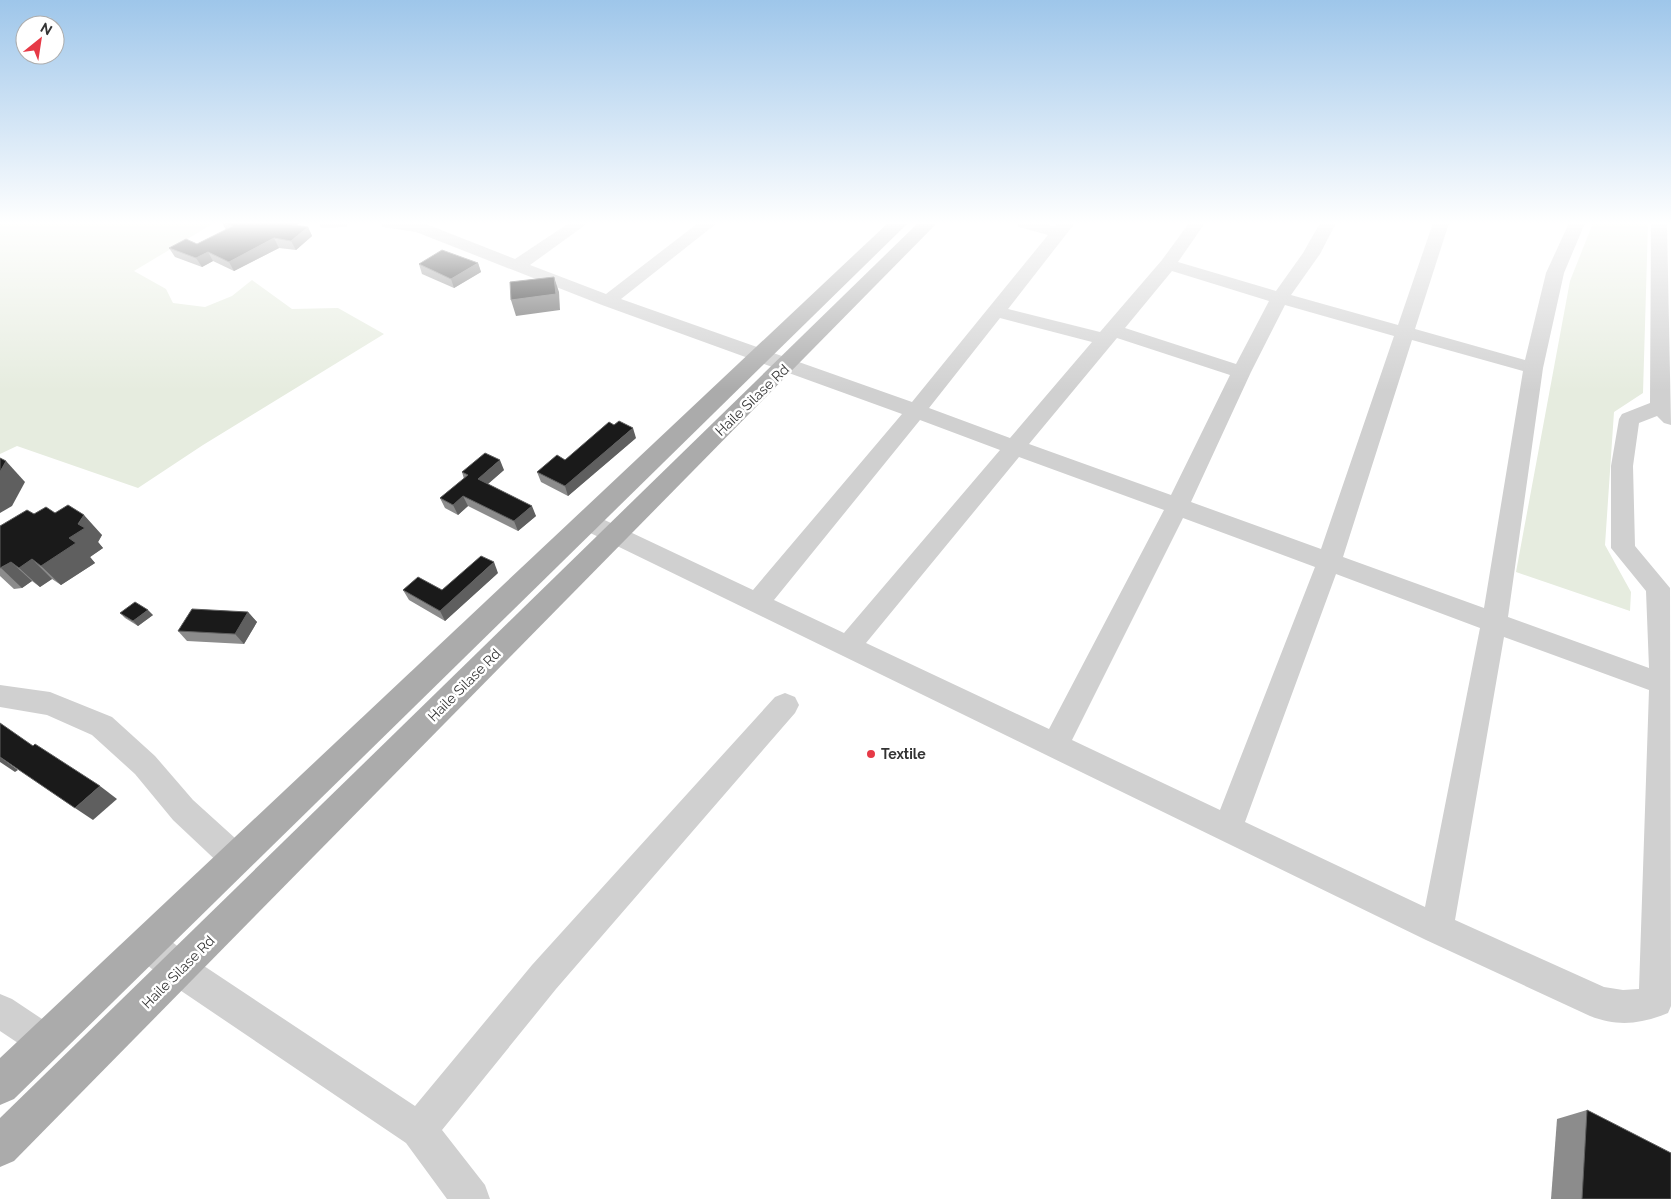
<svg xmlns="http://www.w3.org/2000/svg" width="1671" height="1199" viewBox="0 0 1671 1199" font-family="Raleway,sans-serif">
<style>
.green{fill:#e6ecdf}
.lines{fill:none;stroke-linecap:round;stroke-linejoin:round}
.minor{fill:#d0d0d0;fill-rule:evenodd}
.major{fill:#ababab;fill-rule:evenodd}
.wall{fill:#8c8c8c}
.shaded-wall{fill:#5f5f5f}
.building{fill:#1a1a1a;stroke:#5f5f5f}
.poi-dot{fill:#e63946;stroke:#fff;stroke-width:2}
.labels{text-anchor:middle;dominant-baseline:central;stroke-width:5;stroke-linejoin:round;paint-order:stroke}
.street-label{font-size:14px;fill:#333;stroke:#fff}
.poi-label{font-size:14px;font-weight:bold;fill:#333;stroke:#fff;text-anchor:start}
</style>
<rect width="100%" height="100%" fill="#fff"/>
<g class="green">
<path d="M0,223h214l-80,48 32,18 7,14 32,4 27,-11 20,-16 40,29 46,-1 46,26 -181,111 -65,43 -121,-42 -17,8z"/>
<path d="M1593,223h55l-5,170 -29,19 -9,133 26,47 -1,19 -114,-39 54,-291z"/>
</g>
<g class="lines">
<g class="minor">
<path d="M319,223h29l-2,4 -25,1z"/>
<path d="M381,223l45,1 89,35 54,-36h19l-58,42 76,29 92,-71h19l-96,76 291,103 136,-167 -29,-8 -2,-4h26l12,4 3,-4h17l-67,86 92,23 62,-72 27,-37h16l-27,39 98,29 27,-38 17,-30h16l-16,31 -29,41 107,30 35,-102h16l-34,106 110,31 21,-87 23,-50h16l-21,50 -21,95 -35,249 141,51 -3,-77 -35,-43v-82l8,-47 3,-5 28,-11 1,-180h16l4,202 -7,-2 -7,-7 -18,7 -6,43 2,80 35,42 1,418 -3,7c-27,11 -50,14 -78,3l-164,-76 -848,-413 -4,-6 4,-6 8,-2 8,2 159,75 149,-176 -300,-109 -186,-73 -33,-5zM1172,271l97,30 -33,63 -111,-36zM1285,305l109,31 -73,213 -130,-47 60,-130zM1000,318l92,24 -82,96 -81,-30zM1117,338l113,37 -59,120 -142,-51zM1412,340l111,31 -39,237 -141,-51zM920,420l80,30 -156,183 -70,-33zM1019,457l145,53 -115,219 -183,-86zM1183,518l132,49 -95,243 -148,-70zM1336,574l144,54 -55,279 -180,-85zM1504,637l145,53 -10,299 -16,1 -19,-3 -149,-67z"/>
<path d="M0,685l50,7 62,25 43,39 38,44 53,48 4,10 -4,10 -11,5 -11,-5 -51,-48 -38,-46 -43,-39 -45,-20 -47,-8z"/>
<path d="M785,693l10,4 4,8 -4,8 -239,276 -114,141 43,55 5,14h-43l-41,-56 -238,-161 -32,-26 -4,-12 4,-12 12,-4 12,4 32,26 223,148 117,-141 243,-268z"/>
<path d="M0,994l12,5 45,30 5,12 -5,12 -12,5 -12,-5 -33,-22z"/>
</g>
<g class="major">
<path d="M888,223h20l-894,876 -14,6v-47z"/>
<path d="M918,223h19l-923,938 -14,6v-49z"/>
</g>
</g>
<g class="wall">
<path d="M222,223h78l-4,2 12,2 4,9 -16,14 -17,-2 -45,23 -21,-10 -11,6 -27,-10 -6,-9 28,-4 29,-14z"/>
<path d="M478,263l3,9 -27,16 -32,-14 -3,-10z"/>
<path d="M636,438l-68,58 -27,-14 -4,-10 28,-12z"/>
<path d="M504,470l-16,14 48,32 -18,15 -50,-25 -10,9 -13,-7 -5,-10 24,-19 -2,-7z"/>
<path d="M55,513l47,22 -4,7 5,6 -13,9 5,6 -34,22 -9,-6 -12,8 -8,-6 -10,7 -8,1 -14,-13v-50l34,-12z"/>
<path d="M498,573l-53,48 -36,-21 -6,-10h39z"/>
<path d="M248,612l9,10 -13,22 -57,-3 -9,-10z"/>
<path d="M120,613l33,2 -15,11 -13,-8z"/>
<path d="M1587,1110l84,89h-120l6,-80z"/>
</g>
<g class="shaded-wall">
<path d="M279,223h21l-17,9z"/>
<path d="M308,227l4,9 -16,14 -5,-9z"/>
<path d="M274,238l5,10 -45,23 -5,-9z"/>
<path d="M208,252l5,9 -11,6 -6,-9z"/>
<path d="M478,263l3,9 -27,16 -3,-9z"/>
<path d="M554,277l5,15 1,18 -44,6 -5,-16z"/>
<path d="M633,428l3,10 -68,58 -3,-10z"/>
<path d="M500,460l4,10 -22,19 -4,-10z"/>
<path d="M6,461l19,21 -13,24 -12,7v-41z"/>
<path d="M463,496l5,10 -10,9 -5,-10z"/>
<path d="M532,506l4,10 -18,15 -4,-10z"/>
<path d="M84,515l18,20 -4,7 5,6 -13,9 5,6 -34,22 -20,-19 28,-28z"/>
<path d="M32,559l20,20 -12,8 -21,-19z"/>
<path d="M11,562l21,19 -10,7 -21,-20z"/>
<path d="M494,562l4,11 -53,48 -5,-10z"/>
<path d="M148,610l5,5 -15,11 -5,-5z"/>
<path d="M248,612l9,10 -13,22 -9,-10z"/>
<path d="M0,757l18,13 -3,2 -15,-10z"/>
<path d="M100,786l17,13 -24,21 -18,-12z"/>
</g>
<g class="building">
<path d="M225,223h56l27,4 -17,14 -17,-3 -45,24 -21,-10 -12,6 -27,-10 17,-9 11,5 36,-18z"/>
<path d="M442,250l36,13 -27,16 -32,-15z"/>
<path d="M554,277l2,17 -45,6 -1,-18z"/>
<path d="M619,421l14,7 -68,58 -28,-14 20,-17 8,5 44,-38 5,3z"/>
<path d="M485,453l15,7 -22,19 54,27 -18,15 -51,-25 -10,9 -13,-7 28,-23 -6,-3z"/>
<path d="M0,458l6,3 -6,11z"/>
<path d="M68,505l16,10 -6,9 7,4 -16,10 7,5 -35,23 -9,-7 -13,9 -8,-6 -11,6v-42l27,-16 7,4 12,-7 9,6z"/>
<path d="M481,556l13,6 -54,49 -37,-21 15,-13 24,13z"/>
<path d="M135,602l13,8 -15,11 -13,-8z"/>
<path d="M192,609l56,3 -13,22 -57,-3z"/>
<path d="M0,723l33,23 2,-2 65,42 -25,22 -75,-51z"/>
<path d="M1587,1110l84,43v46h-89z"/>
</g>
<linearGradient id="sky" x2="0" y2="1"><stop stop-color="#9ec6ea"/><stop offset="0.57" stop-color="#fff"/><stop offset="1" stop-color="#fff" stop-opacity="0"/></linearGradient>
<rect width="1671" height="391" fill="url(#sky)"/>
<circle class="poi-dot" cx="871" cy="754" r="5"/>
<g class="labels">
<g class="street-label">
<text transform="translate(752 400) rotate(-44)">Haile Silase Rd</text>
<text transform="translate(464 685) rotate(-45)">Haile Silase Rd</text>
<text transform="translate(178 972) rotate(-45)">Haile Silase Rd</text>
</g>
<g class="poi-label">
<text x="881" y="754">Textile</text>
</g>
</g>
<g transform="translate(40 40) rotate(30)"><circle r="24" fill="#ffffff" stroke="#adadad"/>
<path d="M0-4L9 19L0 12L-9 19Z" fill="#e63946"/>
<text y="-8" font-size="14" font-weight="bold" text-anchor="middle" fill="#333333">N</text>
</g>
</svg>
